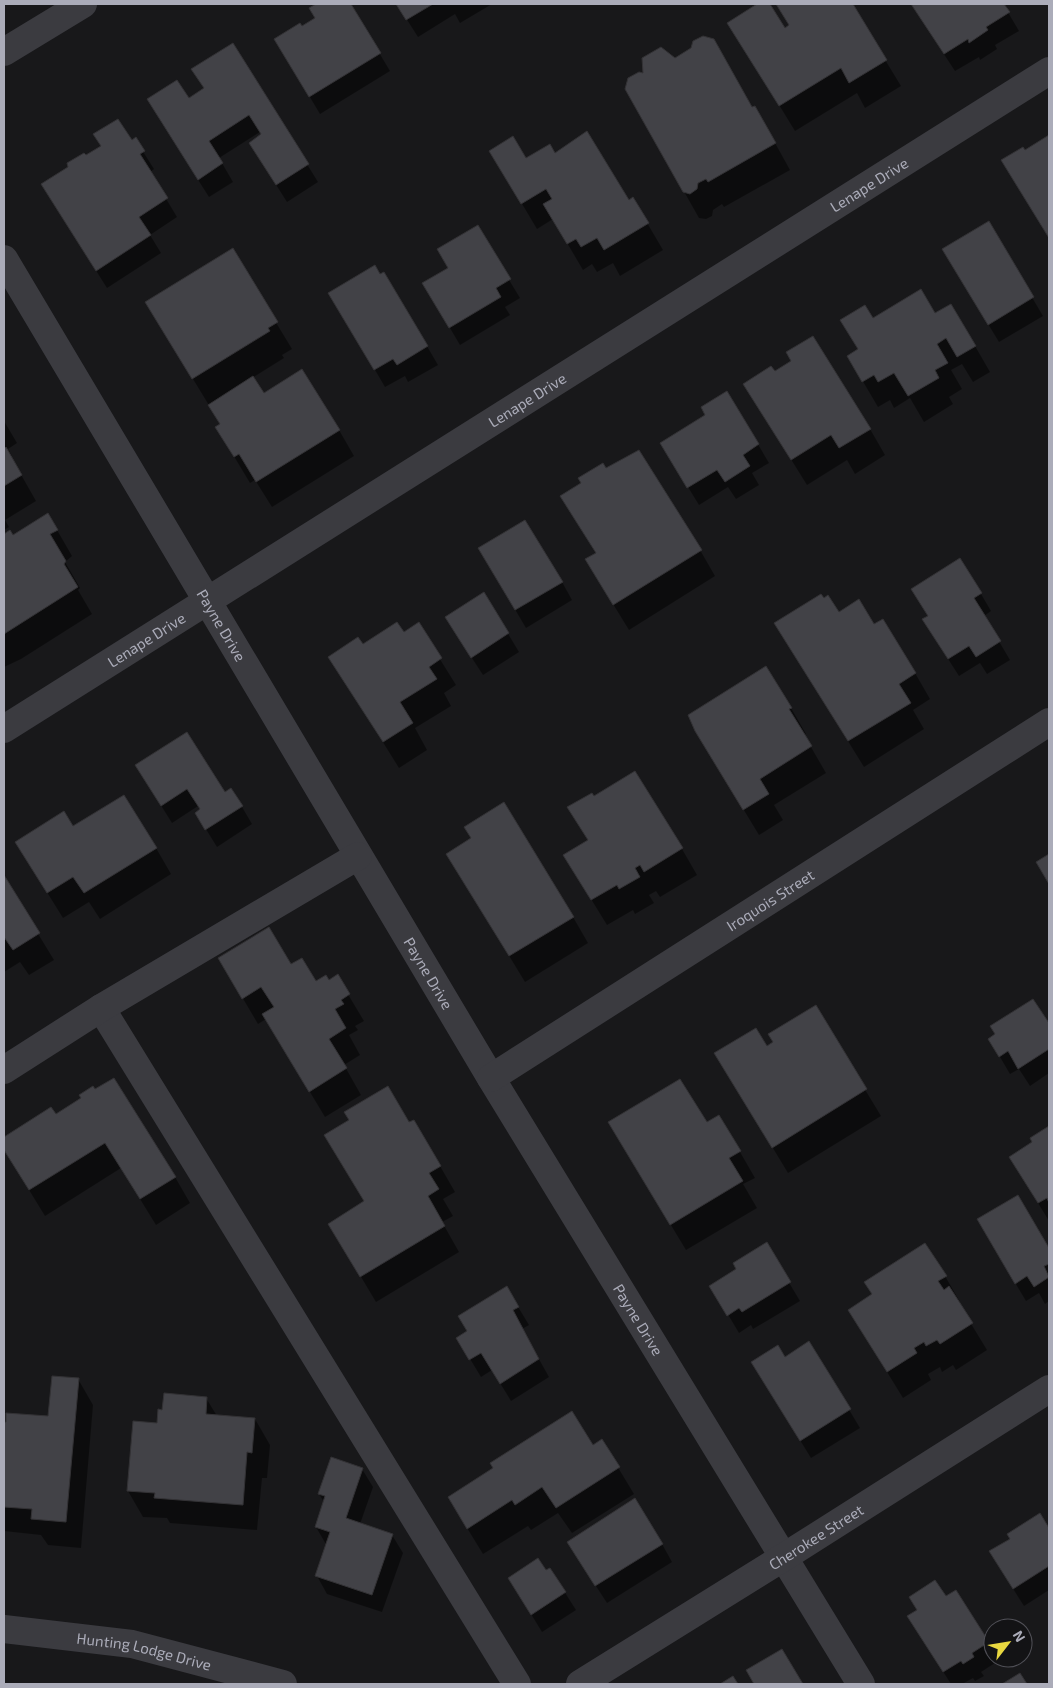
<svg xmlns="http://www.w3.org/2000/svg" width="1053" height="1688" viewBox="0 0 1053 1688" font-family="'Exo 2',sans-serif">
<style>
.shadow{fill:#0007}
.building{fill:#424247;stroke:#333235}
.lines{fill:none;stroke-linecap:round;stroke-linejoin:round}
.minor{stroke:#3b3b40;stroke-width:28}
.labels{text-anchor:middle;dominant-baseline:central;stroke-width:4;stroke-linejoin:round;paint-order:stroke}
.street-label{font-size:15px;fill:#abacb9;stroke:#131315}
</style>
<rect width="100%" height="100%" fill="#18181a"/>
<g class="shadow">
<path d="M319,4h31l40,67 -70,43 -34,-57 15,-30 15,-9 -5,-9z"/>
<path d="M397,4h95l-32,19 -5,-9 -37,23z"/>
<path d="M760,4h8l16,25 6,-3 -13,-22h74l50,82 -36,22 -8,-15 -62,38 -66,-108z"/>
<path d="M911,4h92l16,27 -24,14 2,4 -17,11 -1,-3 -24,14z"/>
<path d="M233,45l85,137 -31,20 -26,-41 1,-26 -2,-3 -41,26 14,24 -24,15 -51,-80 47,-28 -12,-19z"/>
<path d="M675,59l77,50 3,-2 35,63 -66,37 -2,-3 -9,6 -1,6 -6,3 -7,-1 -73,-129 19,-15z"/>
<path d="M1049,136v101l-36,-59 11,-26z"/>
<path d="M135,139l19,30 -4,3 27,45 -27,18 11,18 -54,35 -65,-103 43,-28z"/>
<path d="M555,155l74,47 4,-3 30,51 -43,26 -7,-13 -16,9 -5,-8 -9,6 -30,-51 -16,10 -31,-52 20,-17z"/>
<path d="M988,223l55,93 -44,26 -45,-74z"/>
<path d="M477,227l43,71 -15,9 5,8 -50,30 -26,-44 15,-33z"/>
<path d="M232,250l60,99 -10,6 2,3 -32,20 11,17 76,35 15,26 -82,51 -17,-27 -5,3 -18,-30 -11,-28 -59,-97z"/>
<path d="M384,273l54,92 -30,17 -3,-6 -20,11 -55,-94z"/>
<path d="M935,315l40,31 15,26 -17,10 -11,-18 -11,6 11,19 -13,8 4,7 -29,18 -14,-24 -16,10 -4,-8 -12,7 -30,-51 11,-6 13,-30z"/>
<path d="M774,373l96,56 15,26 -30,19 -8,-14 -40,25 -63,-101z"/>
<path d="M727,392l42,71 -17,10 7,12 -23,14 -8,-12 -29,18 -27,-44 35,-46z"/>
<path d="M4,421l13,22 -9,6 4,7 -1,1 25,44 -31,19 4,7 -5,3z"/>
<path d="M606,470l94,80 15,26 -86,54 -27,-44 -6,-32 -34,-58z"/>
<path d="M57,530l15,26 -7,6 15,26 -2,2 14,24 -71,45 -17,8v-131l6,-4 3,5z"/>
<path d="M490,567l72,15 10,18 -46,28z"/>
<path d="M912,590l69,4 10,17 -7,5 26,44 -23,14 -7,-11 -21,13 -25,-39 -5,-20z"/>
<path d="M484,594l35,58 -36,23 -26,-40z"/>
<path d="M838,614l36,12 41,47 15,26 -17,11 11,19 -60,38 -73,-118z"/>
<path d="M418,624l38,61 -12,8 7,13 -36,22 12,22 -28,18 -69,-111 73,-23z"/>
<path d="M791,708l15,26 -2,1 22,38 -52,32 9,15 -24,15 -63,-104z"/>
<path d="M147,783l77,11 18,13 10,17 -35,23 -21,-34 5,-3 -3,-4 -26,17z"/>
<path d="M569,808l113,41 15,26 -37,22 -4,-6 -7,4 5,8 -19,11 -2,-4 -26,15 -27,-44 9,-40z"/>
<path d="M73,828l83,20 15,26 -71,45 -11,-17 -26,16 -31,-50z"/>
<path d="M4,878l50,82 -25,15 -9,-13 -16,10z"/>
<path d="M463,880l110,37 15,26 -63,39z"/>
<path d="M291,966l25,17 12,-2 9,-5 27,45 -9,5 3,4 -9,5 11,20 -16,10 17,30 -36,22 -59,-98 -8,5 -23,-39z"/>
<path d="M815,1007l66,109 -93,57 -57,-94 35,-32 8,-5z"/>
<path d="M1049,1024v49l-19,13 -11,-17 -9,5 -20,-34z"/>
<path d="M51,1109l5,7 119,61 15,26 -34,22 -35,-57 -76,48 -41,-67v-11z"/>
<path d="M351,1121l58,3 31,42 15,26 -12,7 10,17 -11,6 17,30 -83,50 -31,-52 20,-48z"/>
<path d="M706,1124l34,28 15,26 -12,6 14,24 -71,42 -61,-101z"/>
<path d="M1049,1127v94l-39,-64 24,-15 -3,-4z"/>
<path d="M1017,1197l32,54v50l-4,3 -6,-11 -13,8 -48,-81z"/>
<path d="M766,1244l34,57 -47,28 -2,-4 -12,8 -28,-47 27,-17z"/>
<path d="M945,1276l15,26 -1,2 28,46 -31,20 -3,-5 -11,7 -2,-5 -12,7 3,6 -28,18 -54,-88z"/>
<path d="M506,1287l23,38 -7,4 27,48 -38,24 -19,-31 -11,7 -23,-38 11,-7z"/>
<path d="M809,1343l51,85 -49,30 -48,-78 22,-22z"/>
<path d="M78,1379l15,26 -12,143 -33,-3 -7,-10 -37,-4v-108l45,-6z"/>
<path d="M206,1398l11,18 38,3 15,26 -3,33h-5l-5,52 -87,-7 -3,-5 -24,-1 -15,-26 35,-80z"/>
<path d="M602,1441l32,53 -62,39 -14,-20 -27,17 -3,-4 -45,28 -19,-31z"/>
<path d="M362,1469l11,18 -13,37 32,11 11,18 -21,59 -55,-18 -10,-18 10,-30 -11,-19 8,-25 -5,-8z"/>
<path d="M1039,1515l10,16v59l-25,16 -23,-36 10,-31z"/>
<path d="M662,1544l10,18 -65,41 -28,-43z"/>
<path d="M550,1569l26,41 -34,22 -22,-36z"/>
<path d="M956,1592l37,59v7h4l1,3 -17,11 3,4 -9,5 -2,-3 -11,6h-11l-32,-50 26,-36z"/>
</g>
<g class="building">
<path d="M316,4h35l30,49 -72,44 -35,-58 26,-16 2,3 13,-8 -6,-10z"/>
<path d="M396,4h37l-27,16z"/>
<path d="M757,4h13l15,24 4,-3 -13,-21h77l34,56 -38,23 -8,-15 -62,38 -52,-83z"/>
<path d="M911,4h93l6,8 -24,15 2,3 -19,13 -1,-4 -24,15z"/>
<path d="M703,36l11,3 38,68 3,-1 21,37 -68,39 -2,-3 -8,4 -1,6 -7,5 -7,-2 -58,-103 3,-11 11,-6 4,1 -1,-15 19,-11 14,11 16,-10 2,-7z"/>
<path d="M233,43l76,121 -33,21 -27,-42 12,-9 -12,-19 -40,26 14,22 -25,17 -51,-81 30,-19 12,18 15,-10 -13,-19z"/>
<path d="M118,119l14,21 4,-3 9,14 -5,3 28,44 -29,19 12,18 -55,36 -55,-87 27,-17 -1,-4 17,-10 2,2 15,-9 -8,-12z"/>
<path d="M587,131l42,69 4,-3 16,26 -45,27 -7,-12 -16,9 -5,-8 -9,5 -24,-40 9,-5 -6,-10 -25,15 -32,-53 24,-15 13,22 24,-14 5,9z"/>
<path d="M1049,135v103l-48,-78 22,-13 2,3z"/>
<path d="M989,221l45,76 -46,28 -46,-76z"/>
<path d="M478,225l33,54 -15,9 5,9 -52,31 -27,-45 26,-15 -11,-19z"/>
<path d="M233,248l45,74 -10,6 2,3 -78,48 -47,-77z"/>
<path d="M375,265l5,9 4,-2 44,74 -31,19 -4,-6 -19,11 -46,-77z"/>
<path d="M921,289l14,24 16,-9 25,42 -19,11 -11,-19 -9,6 11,19 -13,7 4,8 -31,18 -14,-23 -16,9 -4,-7 -12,7 -15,-26 11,-7 -18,-29 25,-15 8,13z"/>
<path d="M813,336l58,93 -32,19 -8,-13 -40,25 -48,-76 28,-18 4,5 16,-10 -5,-9z"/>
<path d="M302,369l38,61 -84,52 -17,-28 -5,3 -19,-30 5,-3 -12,-19 45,-29 11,17z"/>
<path d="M727,391l32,53 -16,11 7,11 -25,16 -8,-12 -30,18 -27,-45 45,-28 -4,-8z"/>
<path d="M6,447l16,28 -18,11v-37z"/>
<path d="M639,450l63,100 -89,55 -28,-46 11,-6 -36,-57 21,-13 -3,-5 25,-15 3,5z"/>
<path d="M48,513l10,17 -8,4 16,27 -2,3 14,23 -74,47v-100l6,-4 3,5z"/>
<path d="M525,520l38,62 -48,28 -37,-62z"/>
<path d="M960,558l22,35 -8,5 27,43 -25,16 -7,-11 -21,13 -26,-40 6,-3 -17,-27z"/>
<path d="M484,592l25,41 -38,25 -26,-41z"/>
<path d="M821,594l3,4 4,-3 11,17 20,-13 15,25 9,-5 33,54 -17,11 12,19 -63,38 -74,-118z"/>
<path d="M397,622l7,10 15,-10 23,36 -13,9 8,12 -37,23 13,21 -30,19 -55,-85 30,-20 5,7z"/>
<path d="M766,666l26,42 -3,1 23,37 -52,33 9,15 -26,16 -48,-79 -7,-16z"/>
<path d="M187,732l38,60 6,-4 12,18 -38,24 -10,-17 5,-4 -13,-20 -26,17 -26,-41z"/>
<path d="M635,771l48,77 -39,24 -4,-7 -5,3 5,9 -21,12 -2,-4 -26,15 -28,-45 25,-15 -21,-33 25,-14 2,3z"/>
<path d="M124,795l33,53 -73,45 -11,-16 -26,16 -32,-51 49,-31 9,15z"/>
<path d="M504,802l70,115 -65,39 -63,-102 25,-16 -7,-11z"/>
<path d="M1049,854v30l-13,-22z"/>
<path d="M4,875l36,58 -27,17 -9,-13z"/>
<path d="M269,927l22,37 11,-6 14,23 10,-6 3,5 9,-6 12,20 -9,6 3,4 -9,5 11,19 -17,11 18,29 -38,24 -47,-78 12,-7 -13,-20 -19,12 -24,-41z"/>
<path d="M1033,999l16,24v26l-31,20 -10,-18 -9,6 -11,-18 7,-5 -5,-8z"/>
<path d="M816,1005l51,84 -95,59 -58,-95 42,-25 11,18 6,-4 -5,-8z"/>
<path d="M114,1078l62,99 -36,22 -35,-56 -76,47 -25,-40v-13l47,-30 5,7 25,-16 -2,-3 14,-9 2,3z"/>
<path d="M680,1079l27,43 12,-7 22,36 -12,7 14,23 -73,44 -62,-103z"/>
<path d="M388,1086l21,36 5,-2 27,46 -12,7 10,16 -11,7 17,30 -85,51 -32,-53 36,-23 -40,-66 25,-15 -5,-8z"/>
<path d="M1049,1126v77l-2,-5 -9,5 -29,-46 23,-15 -2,-4z"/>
<path d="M1018,1195l31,53v16l-5,2 5,11 -15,10 -7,-11 -12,8 -38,-65z"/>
<path d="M767,1242l24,40 -49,30 -3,-4 -12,8 -18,-30 27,-17 -3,-6z"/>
<path d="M925,1243l22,33 -9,5 6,9 5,-4 24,37 -33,21 -3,-4 -11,6 -2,-4 -10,6 3,5 -30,19 -39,-62 24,-16 -8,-12z"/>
<path d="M507,1286l12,21 -6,3 26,49 -39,25 -19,-31 -12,7 -13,-22 11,-7 -9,-15z"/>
<path d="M809,1341l42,68 -51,32 -49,-79 27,-17 7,12z"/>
<path d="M52,1376l27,2 -13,144 -35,-3 1,-10 -28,-2v-85h2v-9l42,3z"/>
<path d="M164,1393l43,4 -1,17 49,4 -3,35 -5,-1 -4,53 -89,-7 1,-5 -28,-2 6,-70 24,2 1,-14 4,1z"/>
<path d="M572,1411l21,34 9,-6 18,28 -64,41 -14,-21 -27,18 -3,-5 -45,29 -19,-32 45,-29 -3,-5z"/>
<path d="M331,1457l32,11 -17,50 47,16 -21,61 -57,-19 15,-44 -15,-5 10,-31 -7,-2z"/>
<path d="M635,1498l28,46 -68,42 -28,-44z"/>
<path d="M1040,1513l9,15v38l-36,23 -24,-38 21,-12 -3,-5z"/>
<path d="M538,1558l8,12 4,-2 16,24 -35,23 -23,-37z"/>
<path d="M935,1580l11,16 10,-6 33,52 -17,11 2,4 -11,7 -2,-3 -18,11 -36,-56 10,-6 -8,-13z"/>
<path d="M782,1649l21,35h-49l-8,-14z"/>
<path d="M1020,1673l7,11h-25z"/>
<path d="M733,1676l5,8h-18z"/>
</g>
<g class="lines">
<g class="minor">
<path d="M4,52l79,-48"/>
<path id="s1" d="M4,259l487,819 370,606"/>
<path id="s2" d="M4,729l1045,-658"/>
<path d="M101,1008l416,676"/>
<path d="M4,1070l97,-62 257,-152"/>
<path id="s3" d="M491,1078l558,-356"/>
<path id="s4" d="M4,1629l128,15 151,40"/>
<path id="s5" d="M580,1684l204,-127 265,-168"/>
</g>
</g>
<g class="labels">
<g class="street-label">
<text stroke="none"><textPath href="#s2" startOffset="1022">Lenape Drive</textPath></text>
<text stroke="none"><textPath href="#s2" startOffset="618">Lenape Drive</textPath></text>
<text stroke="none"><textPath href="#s1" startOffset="426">Payne Drive</textPath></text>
<text stroke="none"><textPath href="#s2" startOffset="168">Lenape Drive</textPath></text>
<text stroke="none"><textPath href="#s3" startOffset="331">Iroquois Street</textPath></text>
<text stroke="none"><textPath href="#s1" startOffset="831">Payne Drive</textPath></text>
<text stroke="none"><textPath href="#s1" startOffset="1236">Payne Drive</textPath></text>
<text stroke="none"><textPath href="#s5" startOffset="278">Cherokee Street</textPath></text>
<text stroke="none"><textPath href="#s4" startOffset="142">Hunting Lodge Drive</textPath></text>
</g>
</g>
<rect width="1053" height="1688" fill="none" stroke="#abacb9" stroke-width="10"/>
<g transform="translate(1008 1643) rotate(59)"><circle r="24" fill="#131315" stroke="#505057"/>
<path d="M0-4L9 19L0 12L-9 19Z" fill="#e9d840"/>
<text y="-8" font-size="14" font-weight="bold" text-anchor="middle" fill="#abacb9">N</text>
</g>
</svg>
